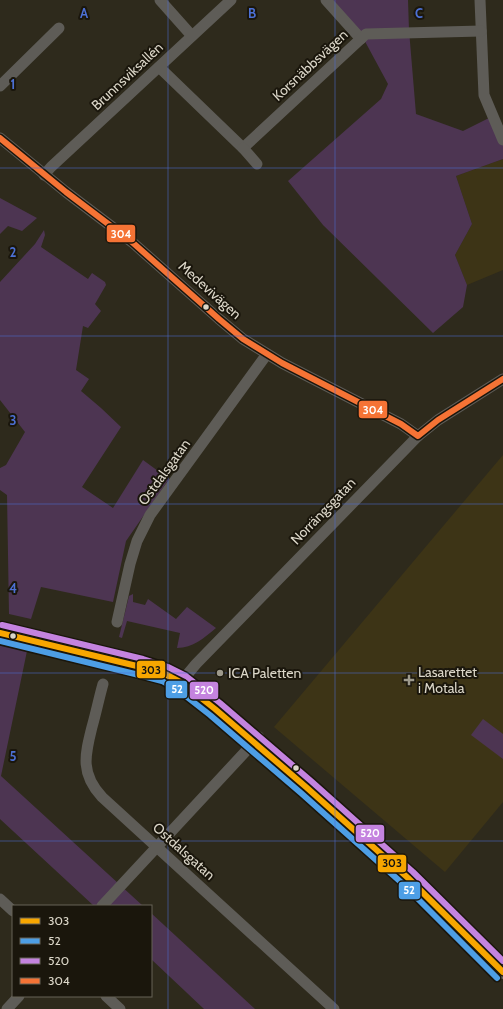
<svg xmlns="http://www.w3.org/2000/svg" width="503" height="1009" viewBox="0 0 503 1009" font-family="Cabin,sans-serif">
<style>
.built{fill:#3d3416}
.green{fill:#4d3552}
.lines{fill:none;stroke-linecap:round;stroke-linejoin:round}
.minor{stroke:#5e5c57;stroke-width:11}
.major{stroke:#66645d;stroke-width:14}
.bus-1-casing{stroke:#1a160c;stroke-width:9}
.bus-2-casing{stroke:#1a160c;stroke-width:9}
.bus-3-casing{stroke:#1a160c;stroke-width:9}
.bus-4-casing{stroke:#1a160c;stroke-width:9}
.bus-1{stroke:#f7a600;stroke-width:6}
.bus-2{stroke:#4d9ee5;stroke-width:6}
.bus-3{stroke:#c483df;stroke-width:6}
.bus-4{stroke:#f57335;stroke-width:6}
.grid{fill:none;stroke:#4c70d4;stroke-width:1;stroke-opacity:0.55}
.bus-dot{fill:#dbd6c8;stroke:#1a160c;stroke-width:1.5}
.poi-dot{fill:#9e9a8c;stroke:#1a160c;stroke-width:1.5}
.labels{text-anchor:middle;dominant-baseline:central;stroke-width:4;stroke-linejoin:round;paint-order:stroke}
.street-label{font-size:14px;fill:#dbd6c8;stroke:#1a160c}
.poi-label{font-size:14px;fill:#dbd6c8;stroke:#1a160c;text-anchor:start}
.grid-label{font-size:13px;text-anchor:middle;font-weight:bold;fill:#4c70d4;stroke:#1a160c;stroke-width:4;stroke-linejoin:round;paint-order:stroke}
.line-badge{stroke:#1a160c;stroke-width:1.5}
.badge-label{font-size:11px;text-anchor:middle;font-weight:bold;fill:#fff}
.pale-badge-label{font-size:11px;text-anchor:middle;font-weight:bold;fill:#111}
</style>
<rect width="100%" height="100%" fill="#2e2a1c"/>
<g class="built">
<path d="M503,159v111l-36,15 -12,-30 17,-31 -16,-48z"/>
<path d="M503,455v347l-58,70 -171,-145z"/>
</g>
<g class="green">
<path d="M330,0h78l1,30 7,84 47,17 32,-16 8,17v27l-47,17 16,48 -17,31 12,30 -4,22 -30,26 -110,-108 -35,-44 93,-82 7,-15 -27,-50z"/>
<path d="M0,198l37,20 -15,13 -14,-5 -8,8z"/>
<path d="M44,230l1,5 -4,12 47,32 4,-6 13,9 1,3 -11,19 6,7 -13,17 -5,-2 -7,44 13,9 -8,12 20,17 20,19 -39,60 31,21 30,-48 26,19 -43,62 -13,61 -72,-15 -10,32 -22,-5 -2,-119 -7,-5v-22l6,-3 19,-33 -25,-32v-118l35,-38z"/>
<path d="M133,594v8l12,3 3,-6 28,20 11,-12 29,21c-12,10 -23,20 -39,20l3,-15 -53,-12 -5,17 -3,-1 10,-41z"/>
<path d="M0,645l27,6 -26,125 142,130h-49l-94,-87z"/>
<path d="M483,719l20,15v25l-32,-24z"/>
<path d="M151,913l104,96h-51l-53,-50z"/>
</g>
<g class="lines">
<g class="minor">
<path d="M160,0l32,36"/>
<path d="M326,0l35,39"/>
<path d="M480,0l4,95 19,45"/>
<path d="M159,67l84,81 123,-114 115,-3"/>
<path d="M0,86l59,-58"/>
<path d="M0,138l66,54 66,50 87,77 24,20 39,24 119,61 17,12"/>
<path d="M243,148l14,16"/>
<path d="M44,175l7,-8 180,-167"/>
<path d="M117,622l13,-58 7,-23 13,-26 117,-161"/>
<path d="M182,683l4,-7 10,-12 222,-228 20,-16 65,-41"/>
<path d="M103,684c-4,14 -7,29 -11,43 -7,28 -12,46 10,70l232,212"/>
<path d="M0,899l13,12"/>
<path d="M102,906l157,-169"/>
<path d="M106,996l14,13"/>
<path d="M7,1009l12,-13"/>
</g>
<path class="major" d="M0,633l141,34 24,7 17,9 33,26 91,78 102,91 95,94"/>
<g class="bus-1-casing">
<path id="bus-1" d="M0,633l141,34 24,7 17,9 33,26 91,78 102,91 95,94"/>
</g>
<g class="bus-2-casing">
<path id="bus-2" d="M0,641l139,34 23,6 16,9 32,25 91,78 102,91 94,94"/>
</g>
<g class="bus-3-casing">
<path id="bus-3" d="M2,625l141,34 25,8 18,9 34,27 91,78 102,91 90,89"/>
</g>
<g class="bus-4-casing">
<path id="bus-4" d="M0,138l66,54 66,50 87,77 24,20 39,24 119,61 17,12 20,-16 65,-41"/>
</g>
<use href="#bus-1" class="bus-1"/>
<use href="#bus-2" class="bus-2"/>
<use href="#bus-3" class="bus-3"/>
<use href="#bus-4" class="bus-4"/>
</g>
<path class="grid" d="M168,0v1009M335,0v1009M0,168h503M0,336h503M0,504h503M0,673h503M0,841h503"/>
<g class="bus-dot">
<circle cx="206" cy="307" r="3.5"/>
<circle cx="13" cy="636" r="3.5"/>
<circle cx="296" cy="768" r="3.5"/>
</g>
<g class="poi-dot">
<circle cx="220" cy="673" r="4"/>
<path d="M407 674h4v4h4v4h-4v4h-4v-4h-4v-4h4z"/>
</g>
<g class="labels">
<g class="street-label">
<text transform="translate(310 65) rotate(-43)">Korsnäbbsvägen</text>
<text transform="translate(127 76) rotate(-43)">Brunnsviksallén</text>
<text transform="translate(210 290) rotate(42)">Medevivägen</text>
<text transform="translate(164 472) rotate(-54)">Ostdalsgatan</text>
<text transform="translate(323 511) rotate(-46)">Norrängsgatan</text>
<text transform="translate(184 851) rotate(42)">Ostdalsgatan</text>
</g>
<g class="poi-label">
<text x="418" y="672">Lasarettet<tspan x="418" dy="16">i Motala</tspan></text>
<text x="228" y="673">ICA Paletten</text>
</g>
</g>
<g class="grid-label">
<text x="84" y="18">A</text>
<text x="252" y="18">B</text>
<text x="419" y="18">C</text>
<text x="13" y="89">1</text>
<text x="13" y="257">2</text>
<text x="13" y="425">3</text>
<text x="13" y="593">4</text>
<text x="13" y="761">5</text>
</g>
<g class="line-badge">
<rect x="106" y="224" width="30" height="19" rx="4" fill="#f57335"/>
<rect x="358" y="400" width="30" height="19" rx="4" fill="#f57335"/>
<rect x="136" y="660" width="30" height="19" rx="4" fill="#f7a600"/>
<rect x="165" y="680" width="23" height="19" rx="4" fill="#4d9ee5"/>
<rect x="189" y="681" width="30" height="19" rx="4" fill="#c483df"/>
<rect x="355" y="824" width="30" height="19" rx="4" fill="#c483df"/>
<rect x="377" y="854" width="30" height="19" rx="4" fill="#f7a600"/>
<rect x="398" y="881" width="23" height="19" rx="4" fill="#4d9ee5"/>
</g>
<g class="badge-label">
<text x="121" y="238">304</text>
<text x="373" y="414">304</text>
<text x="177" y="693">52</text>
<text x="204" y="694">520</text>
<text x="370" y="837">520</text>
<text x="409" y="894">52</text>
</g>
<g class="pale-badge-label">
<text x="151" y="674">303</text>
<text x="392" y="867">303</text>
</g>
<rect x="12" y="905" width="140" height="92" fill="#1a160c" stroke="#676357"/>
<rect x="20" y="918" width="20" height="6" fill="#f7a600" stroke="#676357"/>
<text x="48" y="925" font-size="12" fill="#dbd6c8">303</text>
<rect x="20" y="938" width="20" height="6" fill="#4d9ee5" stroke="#676357"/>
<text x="48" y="945" font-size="12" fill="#dbd6c8">52</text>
<rect x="20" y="958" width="20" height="6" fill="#c483df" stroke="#676357"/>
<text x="48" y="965" font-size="12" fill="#dbd6c8">520</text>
<rect x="20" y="978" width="20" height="6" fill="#f57335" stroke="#676357"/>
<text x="48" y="985" font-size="12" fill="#dbd6c8">304</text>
</svg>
